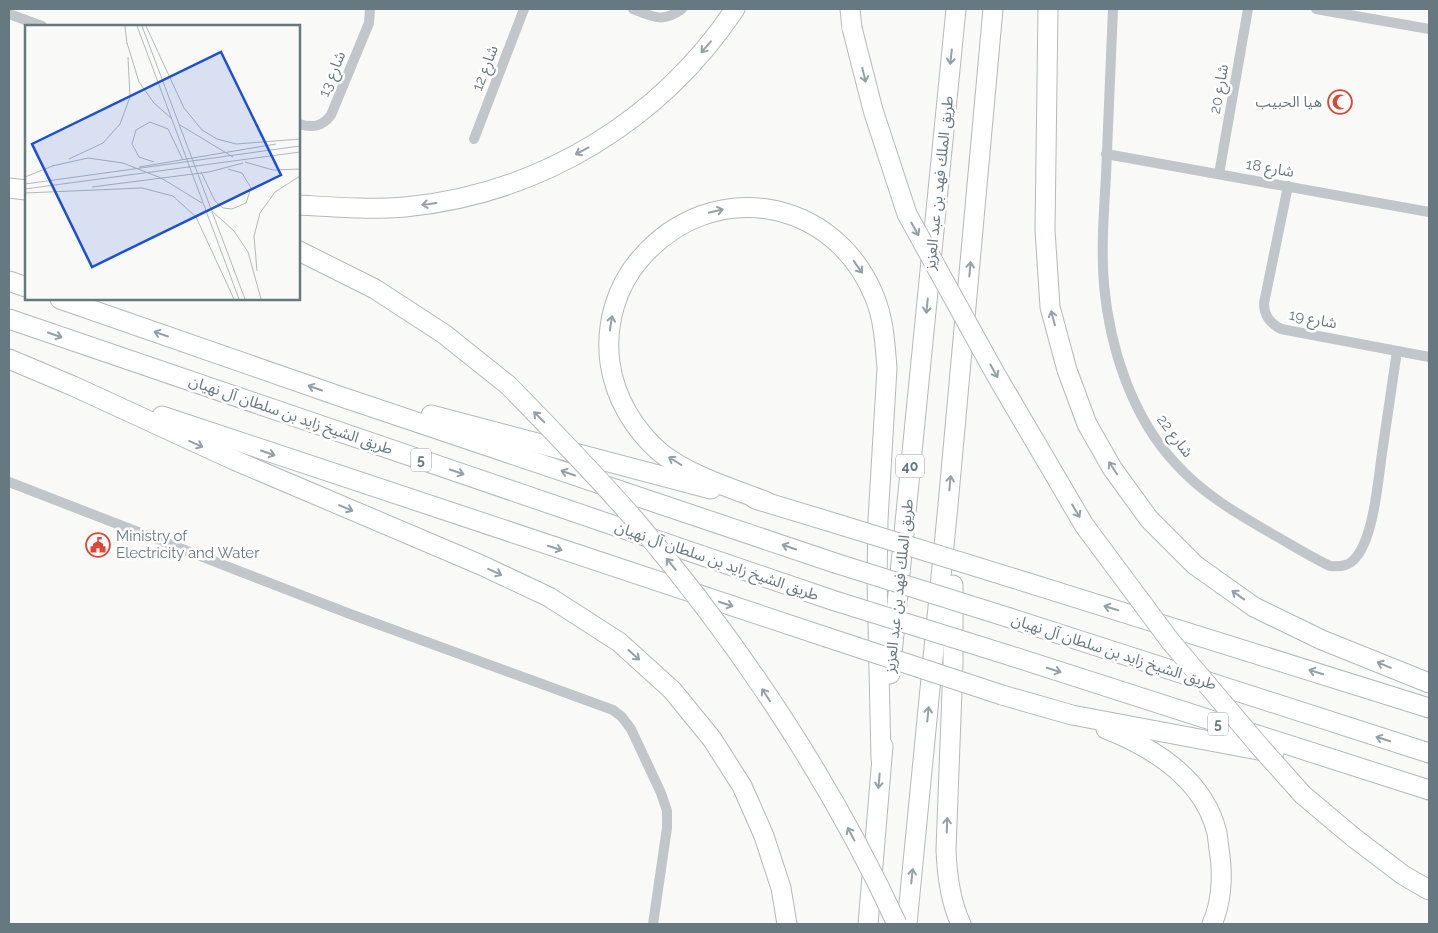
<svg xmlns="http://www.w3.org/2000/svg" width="1438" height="933" viewBox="0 0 1438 933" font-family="Raleway,'Noto Sans Arabic',sans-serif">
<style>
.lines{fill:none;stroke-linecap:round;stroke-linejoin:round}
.motorway-casing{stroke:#b4b9bc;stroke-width:21}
.minor{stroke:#c0c6c9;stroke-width:10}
.motorway{stroke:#fff;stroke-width:19}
.motorway-bridge-casing{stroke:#b4b9bc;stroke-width:21;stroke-linecap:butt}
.motorway-bridge{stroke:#fff;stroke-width:19}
.oneway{stroke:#94a1a7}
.labels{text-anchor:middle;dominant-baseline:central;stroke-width:5;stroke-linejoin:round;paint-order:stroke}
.shield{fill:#fff;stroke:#94a1a7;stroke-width:1}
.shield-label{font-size:14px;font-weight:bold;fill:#667981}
.street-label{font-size:15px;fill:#667981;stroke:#fff}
.poi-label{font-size:15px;fill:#667981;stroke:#fff;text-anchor:end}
.inset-road{fill:none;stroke:#b1babd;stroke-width:1}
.view{fill:#1d4ed8;fill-opacity:0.15;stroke:#1d4ed8;stroke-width:2.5}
.inset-edge{fill:none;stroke:#667981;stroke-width:2.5}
</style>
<rect width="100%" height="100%" fill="#f9f9f7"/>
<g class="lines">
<g class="motorway-casing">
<g id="motorway">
<path d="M850,9l2,19"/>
<path d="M1048,9l-3,221 5,77 17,63 20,54 25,44 37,51 46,46 59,42 68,33 107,43"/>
<path d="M9,188l17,2"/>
<path d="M299,205c35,2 71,5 106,2 135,-13 255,-86 330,-198"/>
<path d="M299,251l76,38 69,45 64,51"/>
<path d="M9,281l17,6"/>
<path d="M60,299l279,97 496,167"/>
<path d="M9,319l823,281"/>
<path d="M9,359l64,27 161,74 247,105 68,32 70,45 53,48 40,49 30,47 22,50 17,52 6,36"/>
<path d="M431,415l280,74"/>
<path d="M162,416l664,221"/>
<path d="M755,499l89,27"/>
<path d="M767,502c-35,-14 -75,-25 -106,-49 -27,-23 -46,-55 -51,-90 -5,-38 6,-77 31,-105 71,-82 194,-61 234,40 9,22 10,47 12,70l-9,152 -1,59 4,180"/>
<path d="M1016,579l413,129"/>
<path d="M953,585v79l-7,186c1,25 4,51 15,74"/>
<path d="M1010,618l419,135"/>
<path d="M1008,655l421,135"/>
<path d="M890,674l66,-665"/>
<path d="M1002,695l70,20 202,38"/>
<path d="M1106,729c48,19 98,50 111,104 1,8 2,16 3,23 3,22 1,48 -8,68"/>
<path d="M1353,837l50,38 26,15"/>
<path d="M868,924l15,-178"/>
<path d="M907,924l41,-419 45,-496"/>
</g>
</g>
<g class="minor">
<path d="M633,9c20,8 30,14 49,0"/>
<path d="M1113,9c-2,55 -5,111 -7,166 -2,36 -5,74 -2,110 6,64 28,132 72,179 28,31 62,50 98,71 18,10 37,22 56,31 11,1 20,0 27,-10 17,-22 21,-75 25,-103 5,-34 10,-68 15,-102"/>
<path d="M1316,9l113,20"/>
<path d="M9,14l33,12"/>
<path d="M299,124c13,4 23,3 32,-9l38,-92 1,-14"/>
<path d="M474,139l50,-130"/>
<path d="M1106,154l323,58"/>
<path d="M1219,174l29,-165"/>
<path d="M1288,186l-24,117c0,13 6,20 17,26l148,28"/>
<path d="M9,482l341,132 263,96 9,7 9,12 30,64 6,18v17l-14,96"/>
</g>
<use href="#motorway" class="motorway"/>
<g class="motorway-bridge-casing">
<g id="motorway-bridge">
<path d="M852,28l21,82 34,104 89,161 88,150 87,117 90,106 42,47 50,42"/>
<path d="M508,385c43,44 86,88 127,135 103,122 195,259 262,404"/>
<path d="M844,526l172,53"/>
<path d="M835,563l175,55"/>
<path d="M832,600l176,55"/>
<path d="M826,637l176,58"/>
</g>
</g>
<use href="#motorway-bridge" class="motorway-bridge"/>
</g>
<defs><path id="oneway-shaft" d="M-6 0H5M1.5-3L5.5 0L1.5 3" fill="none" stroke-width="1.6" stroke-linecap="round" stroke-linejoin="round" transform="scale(1.25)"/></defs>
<g class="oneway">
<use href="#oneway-shaft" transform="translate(706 47) rotate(131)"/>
<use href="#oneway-shaft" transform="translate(951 57) rotate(96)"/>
<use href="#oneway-shaft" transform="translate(864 75) rotate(76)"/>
<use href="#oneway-shaft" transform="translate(582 151) rotate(152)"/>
<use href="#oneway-shaft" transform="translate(429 204) rotate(172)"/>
<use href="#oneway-shaft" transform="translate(716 211) rotate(-13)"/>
<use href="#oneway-shaft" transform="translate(915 229) rotate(61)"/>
<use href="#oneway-shaft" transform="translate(858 267) rotate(55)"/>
<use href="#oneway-shaft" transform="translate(970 269) rotate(-85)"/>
<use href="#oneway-shaft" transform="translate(927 306) rotate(96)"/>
<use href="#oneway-shaft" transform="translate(1053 318) rotate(-105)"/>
<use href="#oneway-shaft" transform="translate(611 323) rotate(-81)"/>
<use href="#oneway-shaft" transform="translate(161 334) rotate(-161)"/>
<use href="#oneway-shaft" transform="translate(55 335) rotate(19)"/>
<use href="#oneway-shaft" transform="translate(994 371) rotate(61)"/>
<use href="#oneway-shaft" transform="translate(315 388) rotate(-161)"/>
<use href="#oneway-shaft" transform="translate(539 417) rotate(-135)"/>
<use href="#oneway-shaft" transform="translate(196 444) rotate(24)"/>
<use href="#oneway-shaft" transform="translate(268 453) rotate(19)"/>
<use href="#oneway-shaft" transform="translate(675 461) rotate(-148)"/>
<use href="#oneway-shaft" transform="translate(1113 468) rotate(-123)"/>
<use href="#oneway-shaft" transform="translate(457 472) rotate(19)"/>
<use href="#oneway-shaft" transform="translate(568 473) rotate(-161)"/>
<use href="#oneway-shaft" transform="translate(950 483) rotate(-85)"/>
<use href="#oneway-shaft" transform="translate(346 508) rotate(23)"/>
<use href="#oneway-shaft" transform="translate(1076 511) rotate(59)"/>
<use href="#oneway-shaft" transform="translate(789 547) rotate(-161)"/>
<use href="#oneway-shaft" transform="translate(555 548) rotate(18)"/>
<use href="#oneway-shaft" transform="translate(671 564) rotate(-129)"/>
<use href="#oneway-shaft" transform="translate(495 572) rotate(25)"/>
<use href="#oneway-shaft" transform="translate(1238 595) rotate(-144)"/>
<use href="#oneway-shaft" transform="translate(726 604) rotate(18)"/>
<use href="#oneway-shaft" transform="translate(1111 608) rotate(-163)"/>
<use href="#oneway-shaft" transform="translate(634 655) rotate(42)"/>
<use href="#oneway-shaft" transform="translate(1384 665) rotate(-157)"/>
<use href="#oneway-shaft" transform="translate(1054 670) rotate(18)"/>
<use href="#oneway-shaft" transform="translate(1316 672) rotate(-163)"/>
<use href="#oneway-shaft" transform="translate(766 695) rotate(-123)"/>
<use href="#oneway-shaft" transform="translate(928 714) rotate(-84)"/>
<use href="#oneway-shaft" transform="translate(1383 739) rotate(-162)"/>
<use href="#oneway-shaft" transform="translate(879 781) rotate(95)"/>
<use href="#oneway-shaft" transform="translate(947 825) rotate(-88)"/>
<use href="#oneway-shaft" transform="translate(851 834) rotate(-118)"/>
<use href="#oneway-shaft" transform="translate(912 876) rotate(-84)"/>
</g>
<defs>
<g id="mosque-ring" transform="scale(1.25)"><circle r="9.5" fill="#fff" stroke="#db4736" stroke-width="1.5"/><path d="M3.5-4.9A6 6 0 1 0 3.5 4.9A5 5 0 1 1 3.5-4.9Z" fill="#db4736"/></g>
<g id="civic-ring" transform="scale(1.25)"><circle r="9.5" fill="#fff" stroke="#db4736" stroke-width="1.5"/><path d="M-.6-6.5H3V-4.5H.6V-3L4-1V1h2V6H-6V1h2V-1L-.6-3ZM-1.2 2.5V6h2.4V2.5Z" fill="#db4736"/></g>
</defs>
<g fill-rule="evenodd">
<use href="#mosque-ring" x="1340" y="102"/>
<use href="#civic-ring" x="98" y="545"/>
</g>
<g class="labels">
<g class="shield">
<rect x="411" y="448.5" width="20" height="23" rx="4"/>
<rect x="896" y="454.5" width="28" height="23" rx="4"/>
<rect x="1208" y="712.5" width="20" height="23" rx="4"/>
</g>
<g class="shield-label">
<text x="421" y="460">5</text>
<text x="910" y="466">40</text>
<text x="1218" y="724">5</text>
</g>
<g class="street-label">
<text transform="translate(485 68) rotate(-69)">شارع 12</text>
<text transform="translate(332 74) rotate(-68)">شارع 13</text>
<text transform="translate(1219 89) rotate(-80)">شارع 20</text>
<text transform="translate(1270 168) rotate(10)">شارع 18</text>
<text transform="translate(939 183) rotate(-84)">طريق الملك فهد بن عبد العزيز</text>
<text transform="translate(1313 319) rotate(11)">شارع 19</text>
<text transform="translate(291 415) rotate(19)">طريق الشيخ زايد بن سلطان آل نهيان</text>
<text transform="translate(1175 436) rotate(53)">شارع 22</text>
<text transform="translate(717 561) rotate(19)">طريق الشيخ زايد بن سلطان آل نهيان</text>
<text transform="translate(899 586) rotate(-84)">طريق الملك فهد بن عبد العزيز</text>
<text transform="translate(1114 652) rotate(18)">طريق الشيخ زايد بن سلطان آل نهيان</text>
</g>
<g class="poi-label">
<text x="1322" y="102">هيا الحبيب</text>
<text x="116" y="536" text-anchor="start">Ministry of<tspan x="116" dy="17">Electricity and Water</tspan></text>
</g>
</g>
<g transform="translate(25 25)">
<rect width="275" height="275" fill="#f9f9f7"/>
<path class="inset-road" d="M100,1l2,18M112,1l102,273M117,1l103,273M121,1l38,82 18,22 15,9 19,5 64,-5M102,18l12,39 15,21 18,16M155,100l53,32M44,134l34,-16 17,-19 10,-27 -2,-40M129,137l-15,-5 -7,-13 4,-14 14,-8 18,7 15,31M220,137l28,8 27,-1M27,141l36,-8 35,5 38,15 41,25M114,142l137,-23M176,147l14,29 8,7 9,1 14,-6 5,-15 -9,-15 -14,-4M0,152l30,-12M0,159l275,-38M67,162l117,-15 34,-9M0,164l275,-37M0,168l117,-5 31,8 23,21 38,82M187,186l22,20 14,21 13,47M232,246l-3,-35 6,-23 15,-21 25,-16"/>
<path class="view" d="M196,27l60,123 -189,92 -60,-123z"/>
<rect width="275" height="275" class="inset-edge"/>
</g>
<rect width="1438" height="933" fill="none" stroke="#667981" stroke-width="20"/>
</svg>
